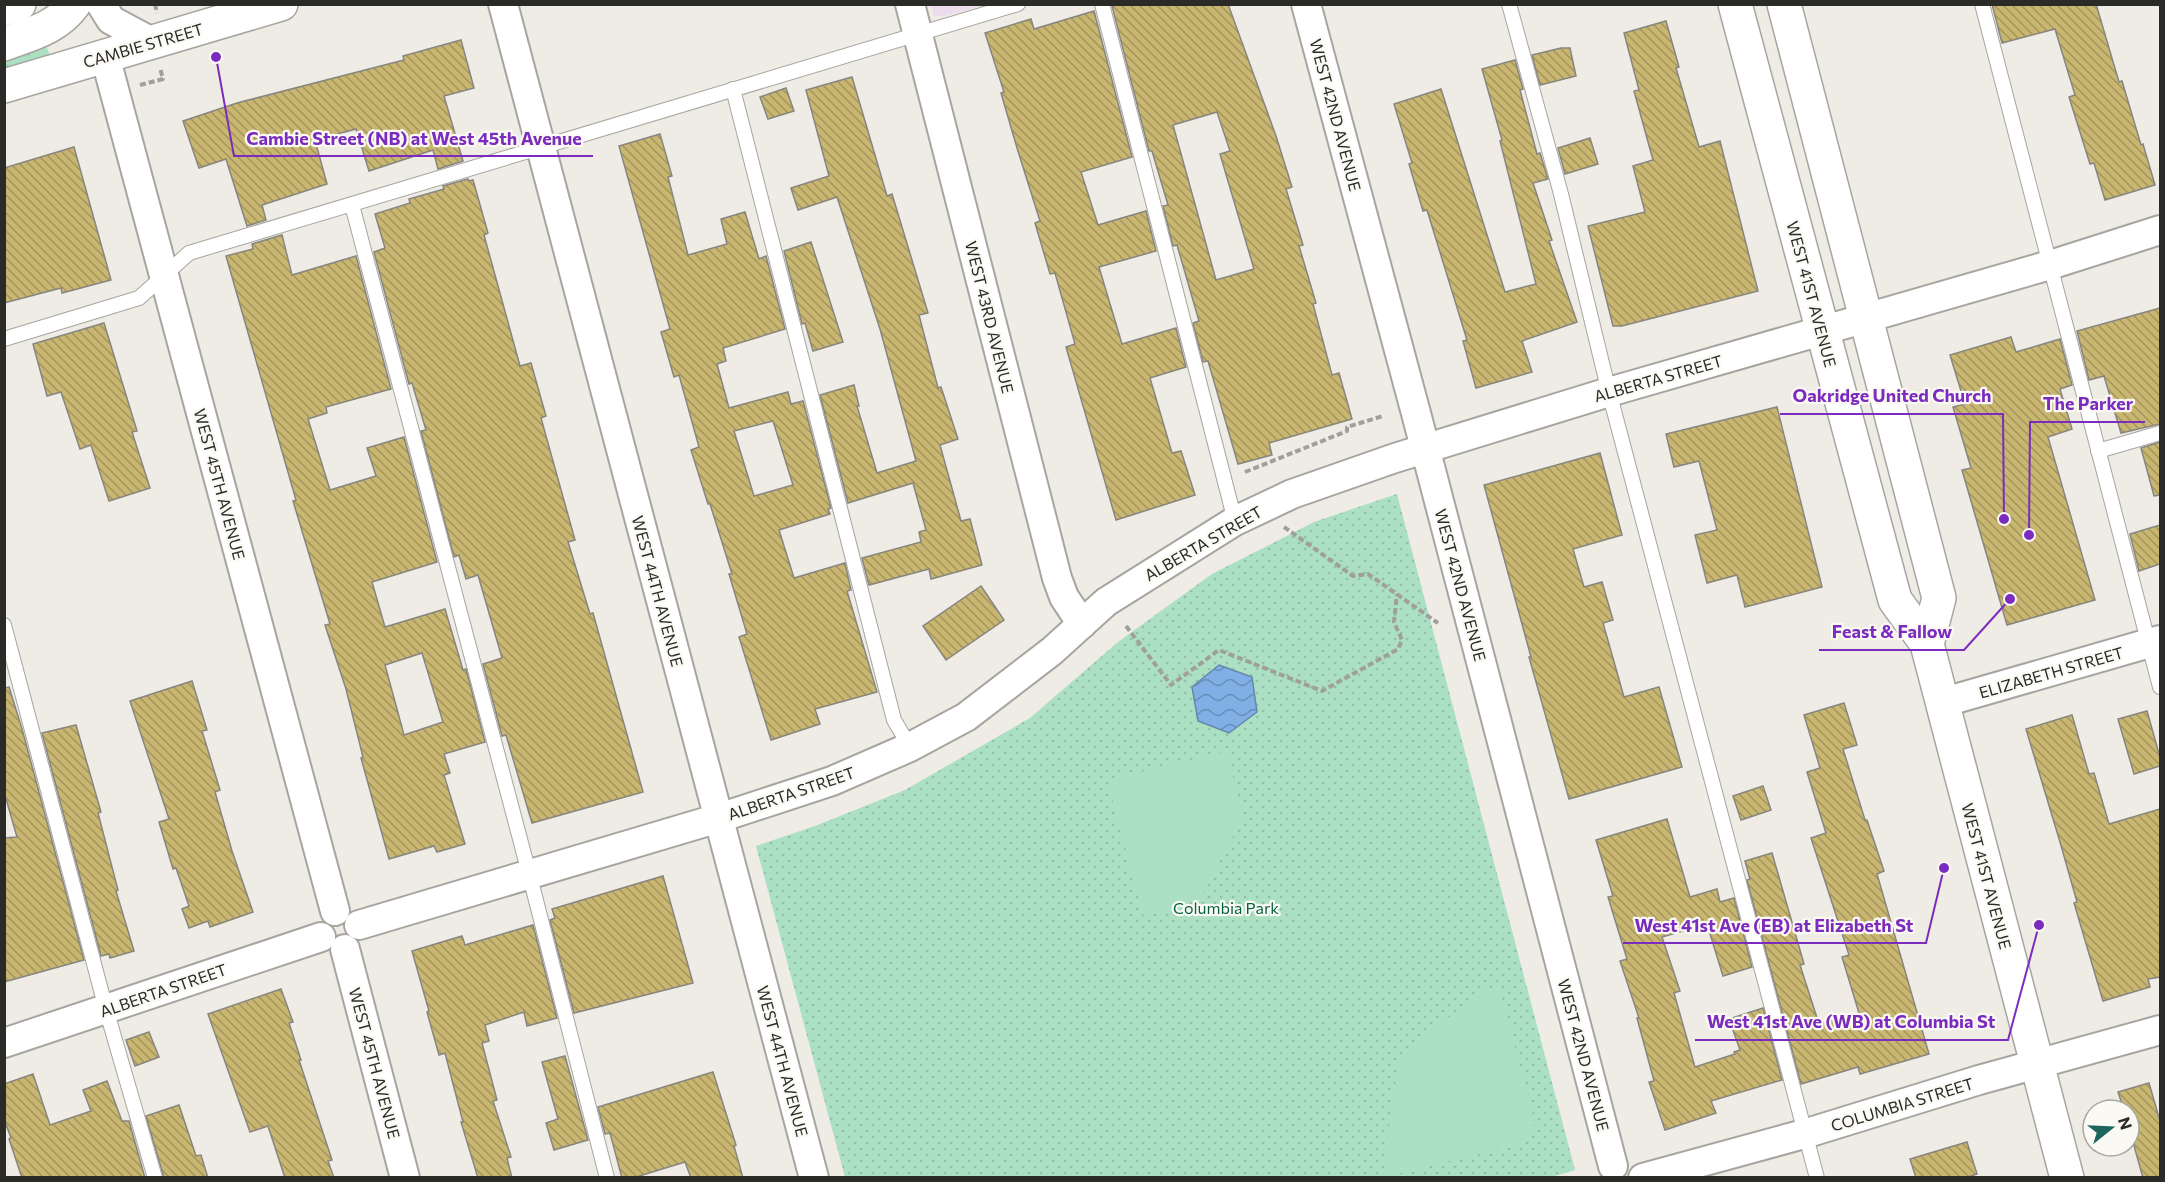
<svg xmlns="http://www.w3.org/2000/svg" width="2165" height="1182" viewBox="0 0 2165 1182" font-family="Commissioner,sans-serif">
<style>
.commercial{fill:#eddced}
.grass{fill:url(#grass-tufts)}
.park{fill:url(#park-dots)}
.pitch{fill:#abe0c3}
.water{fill:url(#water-waves);stroke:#6687ab;stroke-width:1.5}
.building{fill:url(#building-back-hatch);stroke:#87857f;stroke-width:1.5;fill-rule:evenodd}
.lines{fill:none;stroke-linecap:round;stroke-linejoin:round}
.service-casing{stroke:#a6a59f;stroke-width:16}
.minor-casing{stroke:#a6a59f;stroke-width:32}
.secondary-casing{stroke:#a6a59f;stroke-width:36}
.path{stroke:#a09f9a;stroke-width:4;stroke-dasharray:6 3;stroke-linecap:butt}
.service{stroke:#fff;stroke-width:14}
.minor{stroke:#fff;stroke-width:28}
.secondary{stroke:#fff;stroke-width:33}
.labels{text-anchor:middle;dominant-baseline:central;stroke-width:4.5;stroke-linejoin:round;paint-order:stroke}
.street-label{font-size:16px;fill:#2a2a27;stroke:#fbf9f3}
.park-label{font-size:16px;fill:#046442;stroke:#fbf9f3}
.leader{fill:none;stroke:#7b2cbf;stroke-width:2}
.callout-dot{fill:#7b2cbf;stroke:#fbf9f3;stroke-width:2}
.callout-label{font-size:18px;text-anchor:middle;font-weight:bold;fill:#7b2cbf;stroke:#fbf9f3;stroke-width:4.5;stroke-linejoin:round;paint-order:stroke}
</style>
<defs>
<pattern id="grass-tufts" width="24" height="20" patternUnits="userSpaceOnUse" patternTransform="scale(1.5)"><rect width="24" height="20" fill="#abe0c3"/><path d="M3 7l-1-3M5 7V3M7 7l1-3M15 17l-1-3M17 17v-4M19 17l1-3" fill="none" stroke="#93c0a8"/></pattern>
<pattern id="park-dots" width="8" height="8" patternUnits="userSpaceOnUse" patternTransform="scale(1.5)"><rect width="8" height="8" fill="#abe0c3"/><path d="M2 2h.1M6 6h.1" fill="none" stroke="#93c0a8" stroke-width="1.8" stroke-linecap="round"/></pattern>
<pattern id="water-waves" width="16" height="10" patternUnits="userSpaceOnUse" patternTransform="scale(1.5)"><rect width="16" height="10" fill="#7fafe4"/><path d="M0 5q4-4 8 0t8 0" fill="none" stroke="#688fb9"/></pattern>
<pattern id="building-back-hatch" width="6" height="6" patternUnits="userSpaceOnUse" patternTransform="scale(1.5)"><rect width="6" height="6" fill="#c9b771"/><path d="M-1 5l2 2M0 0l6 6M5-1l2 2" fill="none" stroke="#a3955d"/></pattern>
</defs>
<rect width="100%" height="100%" fill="#eeece5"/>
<path class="commercial" d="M931,5v-1l53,1 -35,10 -15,1z"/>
<path class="grass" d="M44,41l8,19 -47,14v-22z"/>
<path class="park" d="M1397,494l178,676 -26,8 -704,-1 -89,-331 59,-20 90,-36 125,-72 88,-76 94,-68 102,-52z"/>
<g class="pitch">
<path d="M1227,751l16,67 -44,82 -56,15 -34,-128 7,-9z"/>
<path d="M1498,983l37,139 -10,21 -141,34 8,-78 8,-37 25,-28z"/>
</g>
<path class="water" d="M1219,665l33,12 5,35 -28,21 -31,-12 -6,-34z"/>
<g class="building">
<path d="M1116,4h112l48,132 16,51 -6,2 17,56 -4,1 17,57 -3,1 19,71 7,-2 13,46 -83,24 3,12 -34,9 -30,-103 -5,1 -10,-39 6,-2 -22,-76 -4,1 -10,-40 5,-1 -16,-54h-3l-37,-145zM1217,112l13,39 -10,3 34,115 -38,11 -43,-155z"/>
<path d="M1992,4h104l23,78 3,-1 19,64 2,-1 12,41 -50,15 -11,-37 -4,1 -21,-67 6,-2 -20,-66 -53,14z"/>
<path d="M1094,11l38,146 -51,15 17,53 48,-14 10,40 -57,16 23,77 54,-16 10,39 -36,11 22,75 9,-2 14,44 -79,25 -50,-173 9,-3 -20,-71 -5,1 -15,-51 5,-2 -23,-73 -16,-55 3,-1 -19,-59 46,-14 3,10z"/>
<path d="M1666,21l13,46 -3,1 23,79 21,-6 38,150 -136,35h-9l-25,-100 57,-14 -12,-46 20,-6 -19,-69 5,-1 -15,-57z"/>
<path d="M461,40l13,48 -30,8 19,65 -25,8 -5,-19 -64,21 -13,-42 -41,11 12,44 -65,21 4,15 -19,6 -21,-67 -27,9 -16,-47 54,-18 167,-43 -1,-4z"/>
<path d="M1561,48h9l6,28 -36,9 -8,-30z"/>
<path d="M1515,60l8,29 -3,1 17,64 3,-1 8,26 -15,4 19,57 -3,1 28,81 -55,19 10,31 -56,16 -13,-47 4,-1 -40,-130 -4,1 -14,-47 3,-1 -18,-59 47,-15 64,203 31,-8 -36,-143 2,-1 -20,-71z"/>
<path d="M852,77l35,119 5,-2 36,119 -9,2 19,73 3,-1 17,52 -18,6 21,76 9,-2 12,46 -51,14 -2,-10 -60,16 -7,-27 59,-16 -2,-10 7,-2 -13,-47 -65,20 -28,-108 34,-10 5,21h-2l20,67 39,-12 -36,-132 -43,-132 -39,13 -7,-22 38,-12 -23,-86z"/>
<path d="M786,88l8,23 -26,8 -8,-22z"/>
<path d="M660,134l12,42 -4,1 20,78 39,-11 -6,-25 24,-7 14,47 7,-3 19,73 -62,19 3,13 -9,3 12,44 59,-16 3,12 12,-3 28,107 -3,1 2,5 -51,16 15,48 51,-15 6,27 -4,1 30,101 -62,17 5,15 -49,16 -32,-103 8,-3 -18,-60h3l-22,-70h-2l-17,-54 8,-3 -20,-72 -5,2 -13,-45 9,-3 -51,-183zM773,421l20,64 -39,11 -20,-65z"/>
<path d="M1590,138l8,26 -33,10 -7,-26z"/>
<path d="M74,147l37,133 -49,13 -1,-5 -57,15v-135z"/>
<path d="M468,179l1,2 4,-1 15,53 -4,2 36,131 11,-3 15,53 -5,2 34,122 -7,2 22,72 3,-1 50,179 -111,31 -26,-88 -4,1 -19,-72 19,-6 -24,-83 -12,4 -7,-24 -5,2 -33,-126 5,-1 -14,-47 -3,1 -35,-132 11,-4 -10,-34 35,-11 -1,-4 35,-10 -1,-3z"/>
<path d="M282,235l10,40 64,-19 35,133 -65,18 1,6 -19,6 22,71 46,-14 -9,-28 37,-11 33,125 -65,20 13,45 60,-18 18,61 3,-1 19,73 -41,12 6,19 -6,2 21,69 -28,8 -3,-6 -45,13 -28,-101 2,-1 -17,-68 -21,-64 5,-1 -37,-123 3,-1 -70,-244 27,-7 -1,-5zM422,653l21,69 -39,13 -19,-70z"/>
<path d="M811,242l32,100 -30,9 -8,-28 -3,1 -18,-73z"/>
<path d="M2160,308v116l-39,9 -17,-57 -15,4 -12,-49z"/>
<path d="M104,323l33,108 -5,1 18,56 -41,13 -18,-56 -11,4 -19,-57 -14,4 -14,-52z"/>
<path d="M2011,337l5,15 44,-13 12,46 -12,4 12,40 -24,8 47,163 -88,25 -45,-155 9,-2 -18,-61 12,-3 -15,-49z"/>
<path d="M1777,407l45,180 -77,20 -8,-32 -30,8 -12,-48 22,-5 -18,-69 -25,6 -8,-33z"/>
<path d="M2160,442v53l-6,1 -13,-48z"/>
<path d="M1600,453l22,82 -49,14 11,38 18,-5 11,38 -10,3 21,74 35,-10 23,80 -113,32 -40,-142h2l-47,-172z"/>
<path d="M2160,525v39l-21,7 -9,-37z"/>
<path d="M981,586l23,34 -58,40 -23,-34z"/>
<path d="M192,681l15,49 -5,1 18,59 -5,2 17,59 21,61 -43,15 -2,-6 -19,7 -7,-19 7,-3 -13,-38 -3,1 -14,-47 10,-3 -39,-118z"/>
<path d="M9,687l13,42 62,231 -80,22v-144l13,-1 -13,-45v-104z"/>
<path d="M1844,703l13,42 -14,4 22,71h2l17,51 -7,3 52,180 -69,20 -2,-7 -57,17 -54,-204 3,-1 -5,-18 27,-8 32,111 -4,1 19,59 40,-11 -17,-56 7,-2 -38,-117 15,-5 -19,-61 13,-4 -16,-53z"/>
<path d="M2147,711l13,46v9l-26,8 -16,-55z"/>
<path d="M2072,715l17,59 5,-1 15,51 51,-15v168l-12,2 2,8 -47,14 -29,-98 3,-1 -17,-60 -34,-113z"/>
<path d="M76,725l25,87 -3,1 20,77 -2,1 18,60 -24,7 -1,-4 -8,2 -59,-223z"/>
<path d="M1763,786l8,24 -30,10 -8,-24z"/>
<path d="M1667,819l23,78 27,-8 3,13 14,-4 18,69 -29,9 -16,-52 -45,13 18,54 -6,2 21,74 40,-13 -1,-2 6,-2 -11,-31 34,-11 19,72 -71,21 5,12 -51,17 -16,-48 5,-1 -17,-63h2l-19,-57 7,-2 -19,-62 5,-1 -17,-56z"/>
<path d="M663,876l30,107 -119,30 -24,-93 5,-2 -3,-9z"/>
<path d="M533,925l24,93 -30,8 -3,-14 -39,13 4,16 -7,2 15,57 -4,1 18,56 -4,1 5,20h-34l-17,-56h2l-18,-69 -6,2 -12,-43 2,-1 -17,-60 50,-15 3,9z"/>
<path d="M281,989l12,33 -4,1 12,37h-2l33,100 -4,1 6,17h-49l-17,-52 -18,6 -42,-118z"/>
<path d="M149,1032l10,25 -24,9 -9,-26z"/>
<path d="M565,1056l23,84 -34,10 -8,-27 12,-4 -16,-57z"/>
<path d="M713,1072l23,73 -2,1 9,32h-52l-6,-16 -52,16h-11l-12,-45 -5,1 -7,-27z"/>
<path d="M33,1074l17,51 41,-14 -8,-21 24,-9 15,40h7l16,57h-123l-13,-39 2,-1 -7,-19v-35z"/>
<path d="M2149,1083l11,38v57h-17l-14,-50v-18h-5l-6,-18z"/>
<path d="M179,1105l17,51 5,-1 7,23h-44l-18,-62z"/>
<path d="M1967,1142l10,32 -12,4h-49l-6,-19z"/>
</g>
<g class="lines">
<g class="service-casing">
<g id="service">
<path d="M1102,4l133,517"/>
<path d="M1509,4l52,190 48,198 208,786"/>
<path d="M1982,4l178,683"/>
<path d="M733,89l161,631 16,27"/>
<path d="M352,205l177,668 78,305"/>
<path d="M4,339l135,-41 50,-45 829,-249"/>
<path d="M2098,451l62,-18"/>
<path d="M4,625l102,384 49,169"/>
</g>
</g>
<g class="minor-casing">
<g id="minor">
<path d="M101,4l10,16 41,22"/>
<path d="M503,4l311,1174"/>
<path d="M910,4l147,574 7,19 18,27"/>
<path d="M1306,4l111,413 196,749"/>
<path d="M105,56l230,855"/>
<path d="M1941,703l219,-63"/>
<path d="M359,925l360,-107 113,-37 78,-34 56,-30 86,-66 54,-49 129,-81 57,-27 103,-36 214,-66 441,-127 110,-35"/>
<path d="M345,949l60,229"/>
<path d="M4,1043l317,-106"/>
<path d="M1643,1178l161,-44 175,-54 181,-50"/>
</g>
</g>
<g class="secondary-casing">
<g id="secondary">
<path d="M1735,4l160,596 32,44 140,534"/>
<path d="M1784,4l155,594 -12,46"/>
<path d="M4,9l15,-5"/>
<path d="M4,44c27,-10 53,-16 70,-40"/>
<path d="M4,86l277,-82"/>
</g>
</g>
<g class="path">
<path d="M155,4l2,9"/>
<path d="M140,85l23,-6 -3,-11"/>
<path d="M1245,472l102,-41v-4l36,-11"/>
<path d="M1284,527l69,49 15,-2 70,49"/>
<path d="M1126,626l45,59 48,-35 103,41 76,-42 4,-9 -8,-18 3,-28"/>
</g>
<use href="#service" class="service"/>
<use href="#minor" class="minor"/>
<use href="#secondary" class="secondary"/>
</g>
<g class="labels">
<g class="street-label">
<text transform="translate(143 45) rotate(-16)">CAMBIE STREET</text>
<text transform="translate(1336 115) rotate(75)">WEST 42ND AVENUE</text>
<text transform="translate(1812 294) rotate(75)">WEST 41ST AVENUE</text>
<text transform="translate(990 317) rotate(76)">WEST 43RD AVENUE</text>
<text transform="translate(1658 378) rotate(-16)">ALBERTA STREET</text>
<text transform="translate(220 484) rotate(75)">WEST 45TH AVENUE</text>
<text transform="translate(1203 543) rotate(-30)">ALBERTA STREET</text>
<text transform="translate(1461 585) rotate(75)">WEST 42ND AVENUE</text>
<text transform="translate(658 591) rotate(75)">WEST 44TH AVENUE</text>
<text transform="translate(2051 672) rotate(-16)">ELIZABETH STREET</text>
<text transform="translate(791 793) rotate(-19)">ALBERTA STREET</text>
<text transform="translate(1987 876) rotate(75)">WEST 41ST AVENUE</text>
<text transform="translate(163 990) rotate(-19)">ALBERTA STREET</text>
<text transform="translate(1584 1055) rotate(75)">WEST 42ND AVENUE</text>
<text transform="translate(783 1061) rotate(75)">WEST 44TH AVENUE</text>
<text transform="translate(375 1063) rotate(75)">WEST 45TH AVENUE</text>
<text transform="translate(1902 1104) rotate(-17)">COLUMBIA STREET</text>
</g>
<g class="park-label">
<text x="1226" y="907">Columbia Park</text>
</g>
</g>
<path class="leader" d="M216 57L234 156H593M2004 519L2003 414H1780M2029 535L2030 422H2145M2010 599L1964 650H1819M1944 868L1926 943H1623M2039 925L2008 1040H1695"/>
<g class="callout-dot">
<circle cx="216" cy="57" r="6"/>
<circle cx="2004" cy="519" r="6"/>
<circle cx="2029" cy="535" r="6"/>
<circle cx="2010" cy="599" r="6"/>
<circle cx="1944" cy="868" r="6"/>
<circle cx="2039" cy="925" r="6"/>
</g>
<g class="callout-label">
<text x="414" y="145">Cambie Street (NB) at West 45th Avenue</text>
<text x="1892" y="402">Oakridge United Church</text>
<text x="2088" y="410">The Parker</text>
<text x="1892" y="638">Feast &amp; Fallow</text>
<text x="1774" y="932">West 41st Ave (EB) at Elizabeth St</text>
<text x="1851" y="1028">West 41st Ave (WB) at Columbia St</text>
</g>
<rect width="2165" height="1182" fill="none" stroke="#2a2a27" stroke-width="12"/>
<g transform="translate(2111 1128) rotate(72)"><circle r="28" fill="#fbf9f3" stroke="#a7a6a1" stroke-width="1.5"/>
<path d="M0-4.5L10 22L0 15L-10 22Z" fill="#1c665e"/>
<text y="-9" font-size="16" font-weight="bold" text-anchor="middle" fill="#2a2a27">N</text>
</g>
</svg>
